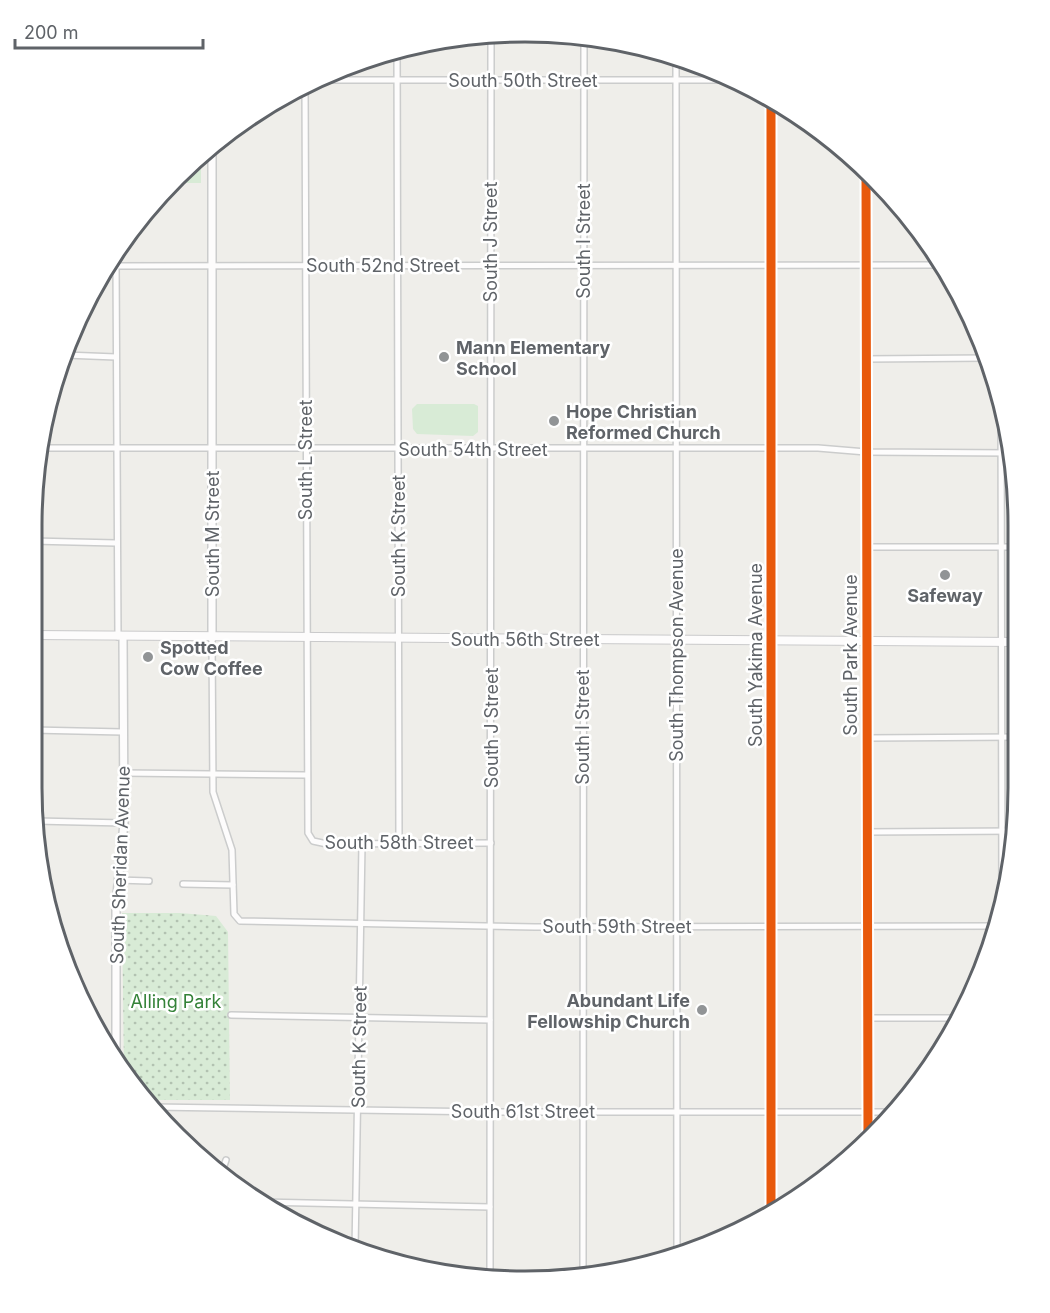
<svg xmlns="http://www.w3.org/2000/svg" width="1050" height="1313" viewBox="0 0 1050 1313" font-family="Inter,sans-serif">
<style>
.green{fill:#d8ebd6}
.park{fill:url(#park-dots)}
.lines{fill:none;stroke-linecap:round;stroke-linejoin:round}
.minor-casing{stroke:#cbcccc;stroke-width:8}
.tertiary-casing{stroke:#cbcccc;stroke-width:10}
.secondary-casing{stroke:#cacacb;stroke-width:10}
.minor{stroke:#fdfcfc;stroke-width:5}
.tertiary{stroke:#fdfcfc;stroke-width:7}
.secondary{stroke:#fdfcfc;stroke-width:8}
.cycleway-casing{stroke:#fff;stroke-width:13}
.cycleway{stroke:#e8590c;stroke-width:9}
.poi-dot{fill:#919496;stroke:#fff;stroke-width:2}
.labels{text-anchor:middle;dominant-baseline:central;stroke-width:5;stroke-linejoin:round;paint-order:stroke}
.street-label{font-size:18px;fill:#5f6368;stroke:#fff}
.poi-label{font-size:18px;font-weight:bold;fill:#5f6368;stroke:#fff;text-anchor:start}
.park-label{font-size:18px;fill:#348238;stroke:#fff}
.rim{fill:none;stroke:#5f6368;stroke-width:3}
</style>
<defs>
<pattern id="park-dots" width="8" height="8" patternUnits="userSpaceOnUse" patternTransform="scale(1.5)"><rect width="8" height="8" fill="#d8ebd6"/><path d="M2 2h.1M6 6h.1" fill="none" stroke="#b2c2b1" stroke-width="1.8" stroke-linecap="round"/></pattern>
</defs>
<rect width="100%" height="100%" fill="#efeeea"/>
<g class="green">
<path d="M187,168l14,1v14h-21v-8z"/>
<path d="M417,404h57l4,2v26l-5,4 -56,-2 -4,-5 -1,-20z"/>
</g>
<path class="park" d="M122,913h58l36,3 12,16 2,168h-82l-24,-31z"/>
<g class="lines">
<g class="minor-casing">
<g id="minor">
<path d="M397,48l2,796"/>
<path d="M676,56l1,1197"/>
<path d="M312,80h421"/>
<path d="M305,84l3,749 5,8 14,3 164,-1"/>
<path d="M866,170l2,970"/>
<path d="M116,261l2,376"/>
<path d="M113,266l828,-1"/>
<path d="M65,355l51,2"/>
<path d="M865,359l122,-1"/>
<path d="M1001,395l1,516"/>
<path d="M43,448h775l48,4 145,1"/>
<path d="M32,541l84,2"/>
<path d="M866,547h151"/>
<path d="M212,638l1,154 19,58 2,64 6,7 295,6 463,-1"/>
<path d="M32,730l91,2"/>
<path d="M867,738l150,-1"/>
<path d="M123,773l183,2"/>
<path d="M36,821l88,2"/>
<path d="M867,832l149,-1"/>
<path d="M118,880l31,1"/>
<path d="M183,884l50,1"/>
<path d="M231,1015l259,5"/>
<path d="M867,1018h93"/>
<path d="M153,1107l337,5h404"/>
<path d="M222,1172l4,-12"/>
<path d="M261,1202l229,5"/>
<path d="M355,1250l7,-406"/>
<path d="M583,1274l1,-1238"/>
<path d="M490,1280l1,-1247"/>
</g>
</g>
<g class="tertiary-casing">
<g id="tertiary">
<path d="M212,146v492"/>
<path d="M116,1058v-153l8,-82 -1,-186"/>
</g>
</g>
<g class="secondary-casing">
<g id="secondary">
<path d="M32,635l985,7"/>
<path d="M771,1212v-1115"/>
</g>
</g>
<use href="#minor" class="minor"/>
<use href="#tertiary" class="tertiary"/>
<use href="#secondary" class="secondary"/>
<g class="cycleway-casing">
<g id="cycleway">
<path d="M866,170l2,970"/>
<path d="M771,1212v-1115"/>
</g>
</g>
<use href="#cycleway" class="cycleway"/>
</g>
<g class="poi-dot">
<circle cx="444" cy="357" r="6"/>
<circle cx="554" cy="421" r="6"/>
<circle cx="945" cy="575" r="6"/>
<circle cx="148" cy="657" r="6"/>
<circle cx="702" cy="1010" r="6"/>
</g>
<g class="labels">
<g class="street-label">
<text x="523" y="80">South 50th Street</text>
<text transform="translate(583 241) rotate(-90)">South I Street</text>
<text transform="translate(490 242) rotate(-90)">South J Street</text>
<text x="383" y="265">South 52nd Street</text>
<text x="473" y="449">South 54th Street</text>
<text transform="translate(305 460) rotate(-90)">South L Street</text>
<text transform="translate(212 534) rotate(-90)">South M Street</text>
<text transform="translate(398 536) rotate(-90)">South K Street</text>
<text x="525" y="639">South 56th Street</text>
<text transform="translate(676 655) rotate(-90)">South Thompson Avenue</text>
<text transform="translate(755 655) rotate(-90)">South Yakima Avenue</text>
<text transform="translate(850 655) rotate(-90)">South Park Avenue</text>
<text transform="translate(582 727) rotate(-90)">South I Street</text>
<text transform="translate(491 728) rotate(-90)">South J Street</text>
<text x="399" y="842">South 58th Street</text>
<text transform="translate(120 865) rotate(-88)">South Sheridan Avenue</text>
<text x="617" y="926">South 59th Street</text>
<text transform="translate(359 1047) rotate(-89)">South K Street</text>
<text x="523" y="1111">South 61st Street</text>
</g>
<g class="poi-label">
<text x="456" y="347">Mann Elementary<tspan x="456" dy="21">School</tspan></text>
<text x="566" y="411">Hope Christian<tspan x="566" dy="21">Reformed Church</tspan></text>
<text x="945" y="595" text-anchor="middle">Safeway</text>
<text x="160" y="647">Spotted<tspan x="160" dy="21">Cow Coffee</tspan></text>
<text x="690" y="1000" text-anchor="end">Abundant Life<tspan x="690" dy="21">Fellowship Church</tspan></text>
</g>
<g class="park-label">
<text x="176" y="1001">Alling Park</text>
</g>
</g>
<path d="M0 0H1050V1313H0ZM525 42H525A483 483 0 0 1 1008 525V788A483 483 0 0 1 525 1271H525A483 483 0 0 1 42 788V525A483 483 0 0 1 525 42Z" fill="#fff" fill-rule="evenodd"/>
<path class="rim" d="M525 42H525A483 483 0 0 1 1008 525V788A483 483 0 0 1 525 1271H525A483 483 0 0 1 42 788V525A483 483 0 0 1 525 42Z"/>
<path d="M15 39v9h188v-9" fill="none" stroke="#5f6368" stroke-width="3"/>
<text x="24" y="39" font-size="18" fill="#5f6368" stroke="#ffffff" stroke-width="4.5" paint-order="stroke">200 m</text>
</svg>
